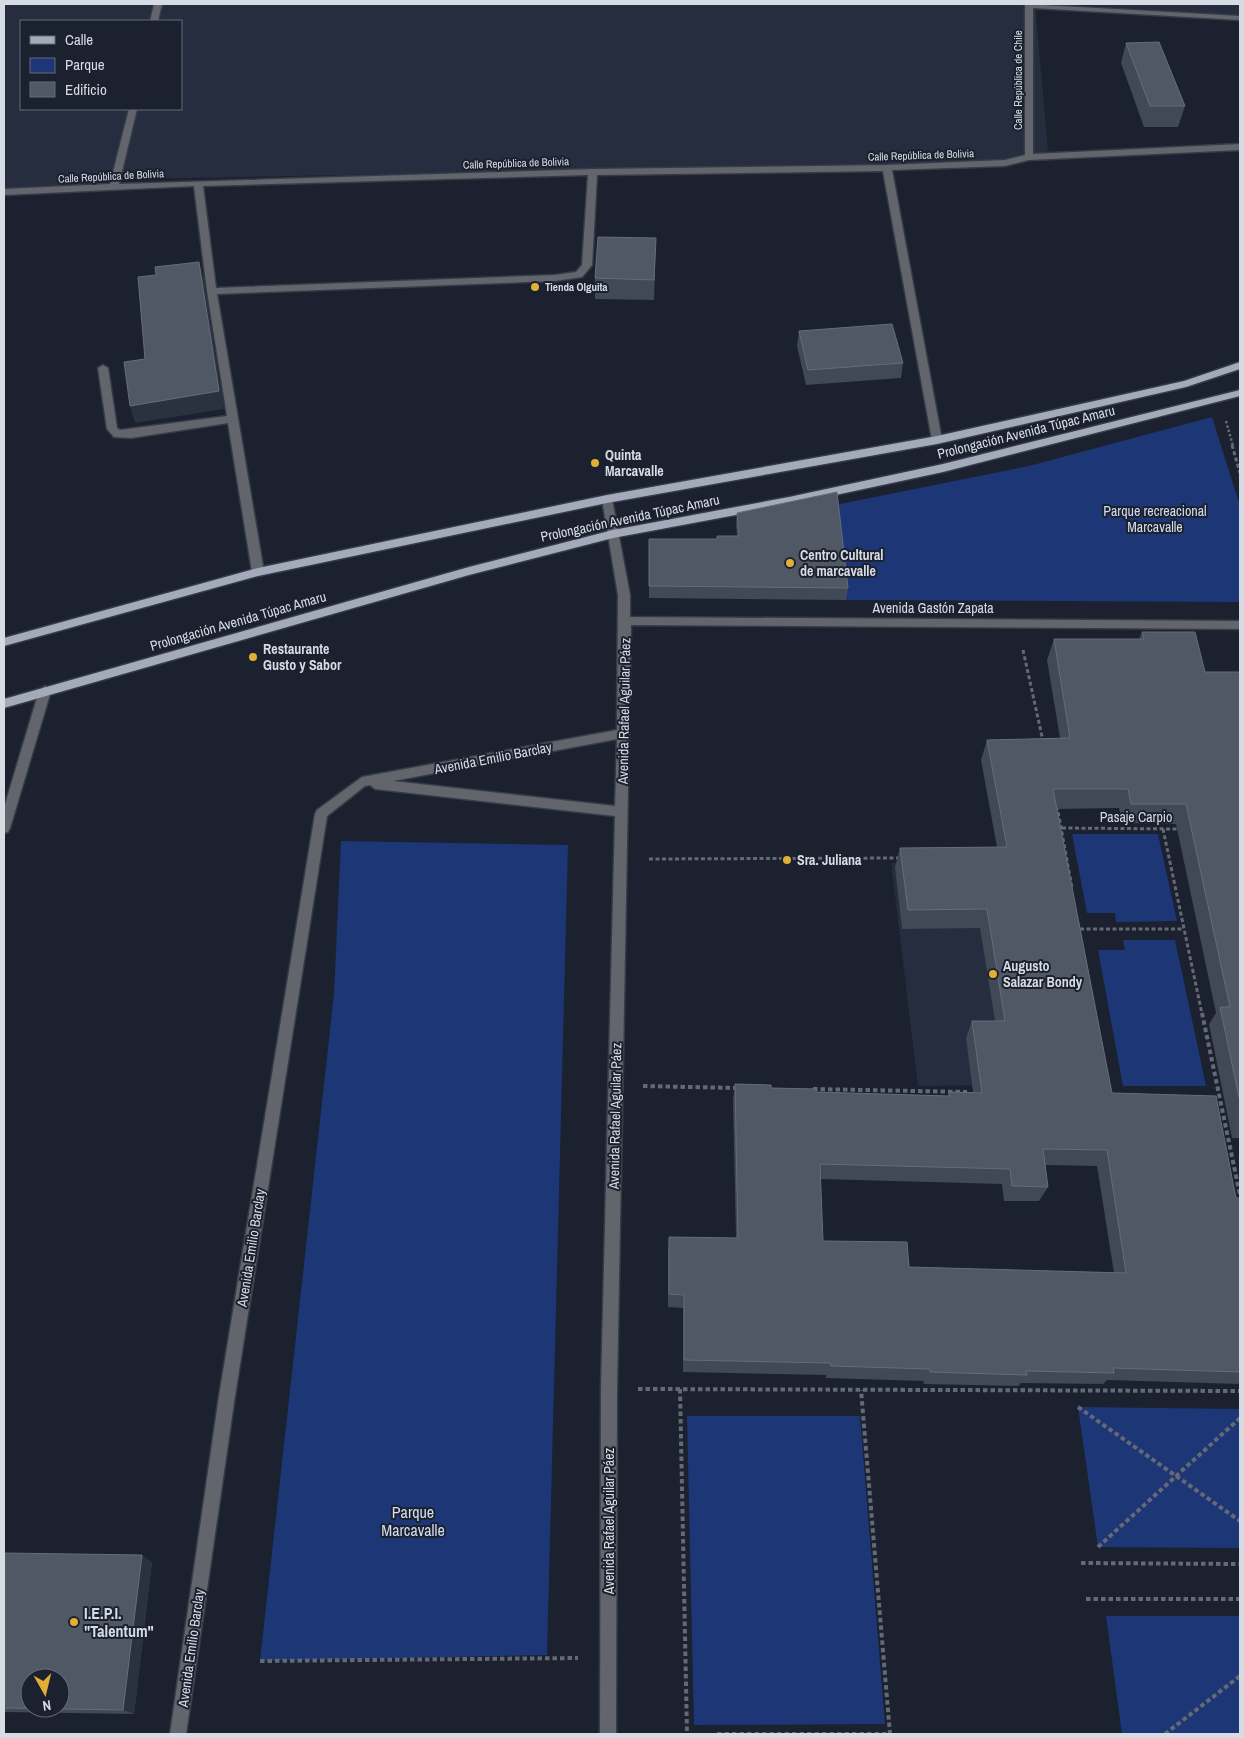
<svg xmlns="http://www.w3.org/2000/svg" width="1244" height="1738" viewBox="0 0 1244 1738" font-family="'Archivo Narrow',sans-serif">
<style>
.built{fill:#252d3f;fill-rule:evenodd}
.green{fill:#1d3676}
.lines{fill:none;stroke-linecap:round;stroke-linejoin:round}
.minor-casing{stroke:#353b47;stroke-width:3}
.major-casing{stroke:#353b47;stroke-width:3}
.path-far2{stroke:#646975;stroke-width:2.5;stroke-dasharray:2.5 2;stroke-linecap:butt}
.path-far1{stroke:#646975;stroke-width:3;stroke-dasharray:4 2.5;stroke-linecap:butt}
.path{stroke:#646975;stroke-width:4;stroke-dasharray:4.5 3;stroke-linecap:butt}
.minor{fill:#62656c;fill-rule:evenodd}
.major{fill:#a3aab9;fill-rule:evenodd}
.wall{fill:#414856;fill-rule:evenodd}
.shaded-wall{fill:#2b323f}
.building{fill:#515865;stroke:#666c79;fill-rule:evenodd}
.poi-dot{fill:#e1af34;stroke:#1b212e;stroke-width:2}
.labels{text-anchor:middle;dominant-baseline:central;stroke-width:4;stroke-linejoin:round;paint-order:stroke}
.far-street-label{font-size:11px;fill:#d7dbe4;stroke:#1b212e}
.far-poi-label{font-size:11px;font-weight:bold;fill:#d7dbe4;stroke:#1b212e;text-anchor:start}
.street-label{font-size:14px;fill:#d7dbe4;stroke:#1b212e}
.poi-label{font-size:14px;font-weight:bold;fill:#d7dbe4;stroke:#1b212e;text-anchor:start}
.park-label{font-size:14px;fill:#d3ddf1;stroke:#1b212e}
.near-park-label{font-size:16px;fill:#d3ddf1;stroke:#1b212e}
.near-poi-label{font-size:16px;font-weight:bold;fill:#d7dbe4;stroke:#1b212e;text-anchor:start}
</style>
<rect width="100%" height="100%" fill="#1b212e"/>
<g class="built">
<path d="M4,4h1031l14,157 -909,18 -136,12zM21,21h160v88h-160z"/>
<path d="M1069,4h171v12z"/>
<path d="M1060,861l42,223 -184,2 -27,-223z"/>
</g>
<g class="green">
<path d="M1212,417l28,89v96l-394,-2 -11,-95 194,-39z"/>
<path d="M1072,834h86l19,87 -61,1 -1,-9h-28z"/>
<path d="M341,841l227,4 -21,810 -287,6 74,-667z"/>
<path d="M1123,940h52l31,146h-83l-25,-136h27z"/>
<path d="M1078,1407l162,2v139l-142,-1z"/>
<path d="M687,1416h173l25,308 -191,1z"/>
<path d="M1106,1616h134v118h-118z"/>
</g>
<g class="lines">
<g class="minor-casing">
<g id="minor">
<path d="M154,4h8l-4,17h-8z"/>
<path d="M1025,4l215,12v4l-207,-12v146l207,-10v6l-211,10 -24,6 -113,4 50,270 -1,3h-8l-1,-3 -49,-269 -286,4 -5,90 -10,12 -27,4 -338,13 47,278 -6,4 -6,-4 -24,-149 -97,15 -17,-1 -7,-8 -9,-61 5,-3 5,3 9,60 3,2 107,-14 -20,-125 -13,-105 -190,9v-6l106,-5 19,-75h8l-18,75 474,-15 294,-4 118,-5 20,-5zM588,175l-6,90 -6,7 -21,3 -339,13 -13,-102z"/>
<path d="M607,495l5,4 18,96v22l610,4v8l-609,-4 -14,764 -1,345h-16l1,-345 14,-573 -240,-27 -5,-4 -5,1 -38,30 -92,580 -49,338h-16l49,-338 96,-582 2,-4 45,-33 255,-47 1,-135 -16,-96zM617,739l-2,67 -222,-25z"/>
<path d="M45,686l6,5 -41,137 -2,4 -4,1v-25l35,-117z"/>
</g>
</g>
<g class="major-casing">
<g id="major">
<path d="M1240,362v7l-54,18 -249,57 -330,59 -349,73 -254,70v-8l254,-70 349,-73 330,-59 247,-55z"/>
<path d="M1240,390v6l-297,76 -154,33 -176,33 -144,37 -465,133v-9l465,-132 144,-37 176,-33 154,-33z"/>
</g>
</g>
<path class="path-far2" d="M1226,421l7,25"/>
<g class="path-far1">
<path d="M1232,445l8,28"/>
<path d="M1023,650l20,91"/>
<path d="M1057,806l15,82"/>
<path d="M1062,828l118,1"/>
<path d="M1163,829l39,185"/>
<path d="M649,859l251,-1"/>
<path d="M1080,929h104"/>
</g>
<g class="path">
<path d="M1202,1013l38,182"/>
<path d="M643,1086l94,2"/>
<path d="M813,1089l154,3"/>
<path d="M638,1389l602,2"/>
<path d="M680,1389l7,345"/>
<path d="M1078,1407l162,114"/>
<path d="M1098,1547l142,-129"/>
<path d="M1081,1563l159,1"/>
<path d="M1086,1599h154"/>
<path d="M260,1661l318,-3"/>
<path d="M717,1734h173l-29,-344"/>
<path d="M1165,1734l75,-58"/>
</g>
<use href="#minor" class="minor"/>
<use href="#major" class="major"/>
</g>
<g class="wall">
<path d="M1126,43l59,63 -7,21h-34l-23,-64z"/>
<path d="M656,238l-2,62 -59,-1v-21z"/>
<path d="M799,331l104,32 -2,15 -95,7 -9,-39z"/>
<path d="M737,513l111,75 -2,12 -197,-2v-59h68l20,-3 -1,-11z"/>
<path d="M1142,632l63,40h35v466h-8l-23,-114 7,-11 -40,-189 -54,-1 -3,-15 -62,1 55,284 124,105h4v186l-133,-4 -4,4 -82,-1 -3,3 -94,-2 -1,-3 -97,-3v-3l-143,-3v-64l-15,-1v-56l1,-14 67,1 -3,-138 2,-16 81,8 132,4 1,-4h24l-7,-54 6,-17h23l-15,-93 -78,1 -7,-62 5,-19 97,-1 -16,-87 6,-20 73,-2 -13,-78 7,-21h85zM1045,1165l52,1 17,107 -205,-6 -86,-26 -3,-62 182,5 2,17h35l9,-14z"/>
<path d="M4,1553l148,9 -18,152 -130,-2z"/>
</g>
<g class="shaded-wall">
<path d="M199,262l5,17 20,130 -89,14 -5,-17z"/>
<path d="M142,1555l10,7 -18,152 -11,-4z"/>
</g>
<g class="building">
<path d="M1159,42l26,64h-35l-24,-63z"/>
<path d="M598,237l58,1 -2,42 -59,-2z"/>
<path d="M199,262l20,129 -89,15 -6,-44 21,-3 -7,-82 18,-2 -1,-8z"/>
<path d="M892,324l11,39 -95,7 -9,-39z"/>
<path d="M837,492l11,96 -199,-2v-47h68v-3h22l-2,-23z"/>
<path d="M1142,632h53l10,40h35v430l-20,-95h10l-44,-203h-55l-3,-15h-75l59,304 104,3 20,102h4v174l-127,-4 1,5 -88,-2 1,4 -97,-3v-3l-99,-3 -1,-3 -146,-3v-65l-15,-1v-57l69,1 -3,-154 36,1v3l45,1v3l133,4v-4l33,1 -10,-72h33l-18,-112 -79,1 -8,-62 107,-1 -20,-107 83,-2 -16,-99h90zM1043,1149l64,1 19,123 -217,-6 -2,-25 -84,-1 -3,-77 190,5 2,17 36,1z"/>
<path d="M4,1553l138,2 -19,155 -119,-2zM30,1678h30v30h-30z"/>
</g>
<g class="poi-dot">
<circle cx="535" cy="287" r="5"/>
<circle cx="595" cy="463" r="5"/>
<circle cx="790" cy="563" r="5"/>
<circle cx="253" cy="657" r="5"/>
<circle cx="787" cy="860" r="5"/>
<circle cx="993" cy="974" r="5"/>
<circle cx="74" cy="1622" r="5"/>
</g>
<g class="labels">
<g class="far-street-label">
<text transform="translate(1018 80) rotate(-90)">Calle República de Chile</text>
<text transform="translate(921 155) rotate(-2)">Calle República de Bolivia</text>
<text transform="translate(516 163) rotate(-2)">Calle República de Bolivia</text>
<text transform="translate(111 176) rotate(-3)">Calle República de Bolivia</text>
</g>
<g class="far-poi-label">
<text x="545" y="287">Tienda Olguita</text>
</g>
<g class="street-label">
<text transform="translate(1026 432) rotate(-14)">Prolongación Avenida Túpac Amaru</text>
<text transform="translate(630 518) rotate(-12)">Prolongación Avenida Túpac Amaru</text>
<text x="933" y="608">Avenida Gastón Zapata</text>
<text transform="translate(238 621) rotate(-16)">Prolongación Avenida Túpac Amaru</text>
<text transform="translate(624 711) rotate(-89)">Avenida Rafael Aguilar Páez</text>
<text transform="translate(493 758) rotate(-11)">Avenida Emilio Barclay</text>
<text x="1136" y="817">Pasaje Carpio</text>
<text transform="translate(615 1116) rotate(-89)">Avenida Rafael Aguilar Páez</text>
<text transform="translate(251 1248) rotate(-81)">Avenida Emilio Barclay</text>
<text transform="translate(609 1521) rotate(-90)">Avenida Rafael Aguilar Páez</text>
<text transform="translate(191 1648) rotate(-82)">Avenida Emilio Barclay</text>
</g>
<g class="poi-label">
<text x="605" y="455">Quinta<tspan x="605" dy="16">Marcavalle</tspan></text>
<text x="800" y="555">Centro Cultural<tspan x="800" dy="16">de marcavalle</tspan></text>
<text x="263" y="649">Restaurante<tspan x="263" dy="16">Gusto y Sabor</tspan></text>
<text x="797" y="860">Sra. Juliana</text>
<text x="1003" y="966">Augusto<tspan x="1003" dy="16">Salazar Bondy</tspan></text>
</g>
<g class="park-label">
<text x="1155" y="511">Parque recreacional<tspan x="1155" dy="16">Marcavalle</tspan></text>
</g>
<g class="near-park-label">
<text x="413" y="1512">Parque<tspan x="413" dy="18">Marcavalle</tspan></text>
</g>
<g class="near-poi-label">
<text x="84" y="1613">I.E.P.I.<tspan x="84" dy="18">"Talentum"</tspan></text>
</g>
</g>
<rect width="1244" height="1738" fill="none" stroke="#d7dbe4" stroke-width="10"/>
<rect x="20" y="20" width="162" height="90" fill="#1b212e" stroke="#666b77"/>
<rect x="30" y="36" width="25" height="8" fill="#a3aab9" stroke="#666b77"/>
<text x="65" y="45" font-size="15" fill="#d7dbe4">Calle</text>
<rect x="30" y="58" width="25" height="15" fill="#1d3676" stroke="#666b77"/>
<text x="65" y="70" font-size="15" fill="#d7dbe4">Parque</text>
<rect x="30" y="82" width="25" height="15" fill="#515865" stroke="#666b77"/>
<text x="65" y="95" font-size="15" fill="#d7dbe4">Edificio</text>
<g transform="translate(45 1693) rotate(172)"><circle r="24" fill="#1b212e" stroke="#666b77"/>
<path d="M0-4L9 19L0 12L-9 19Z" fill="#e1af34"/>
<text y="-8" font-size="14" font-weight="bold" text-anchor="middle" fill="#d7dbe4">N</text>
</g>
</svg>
